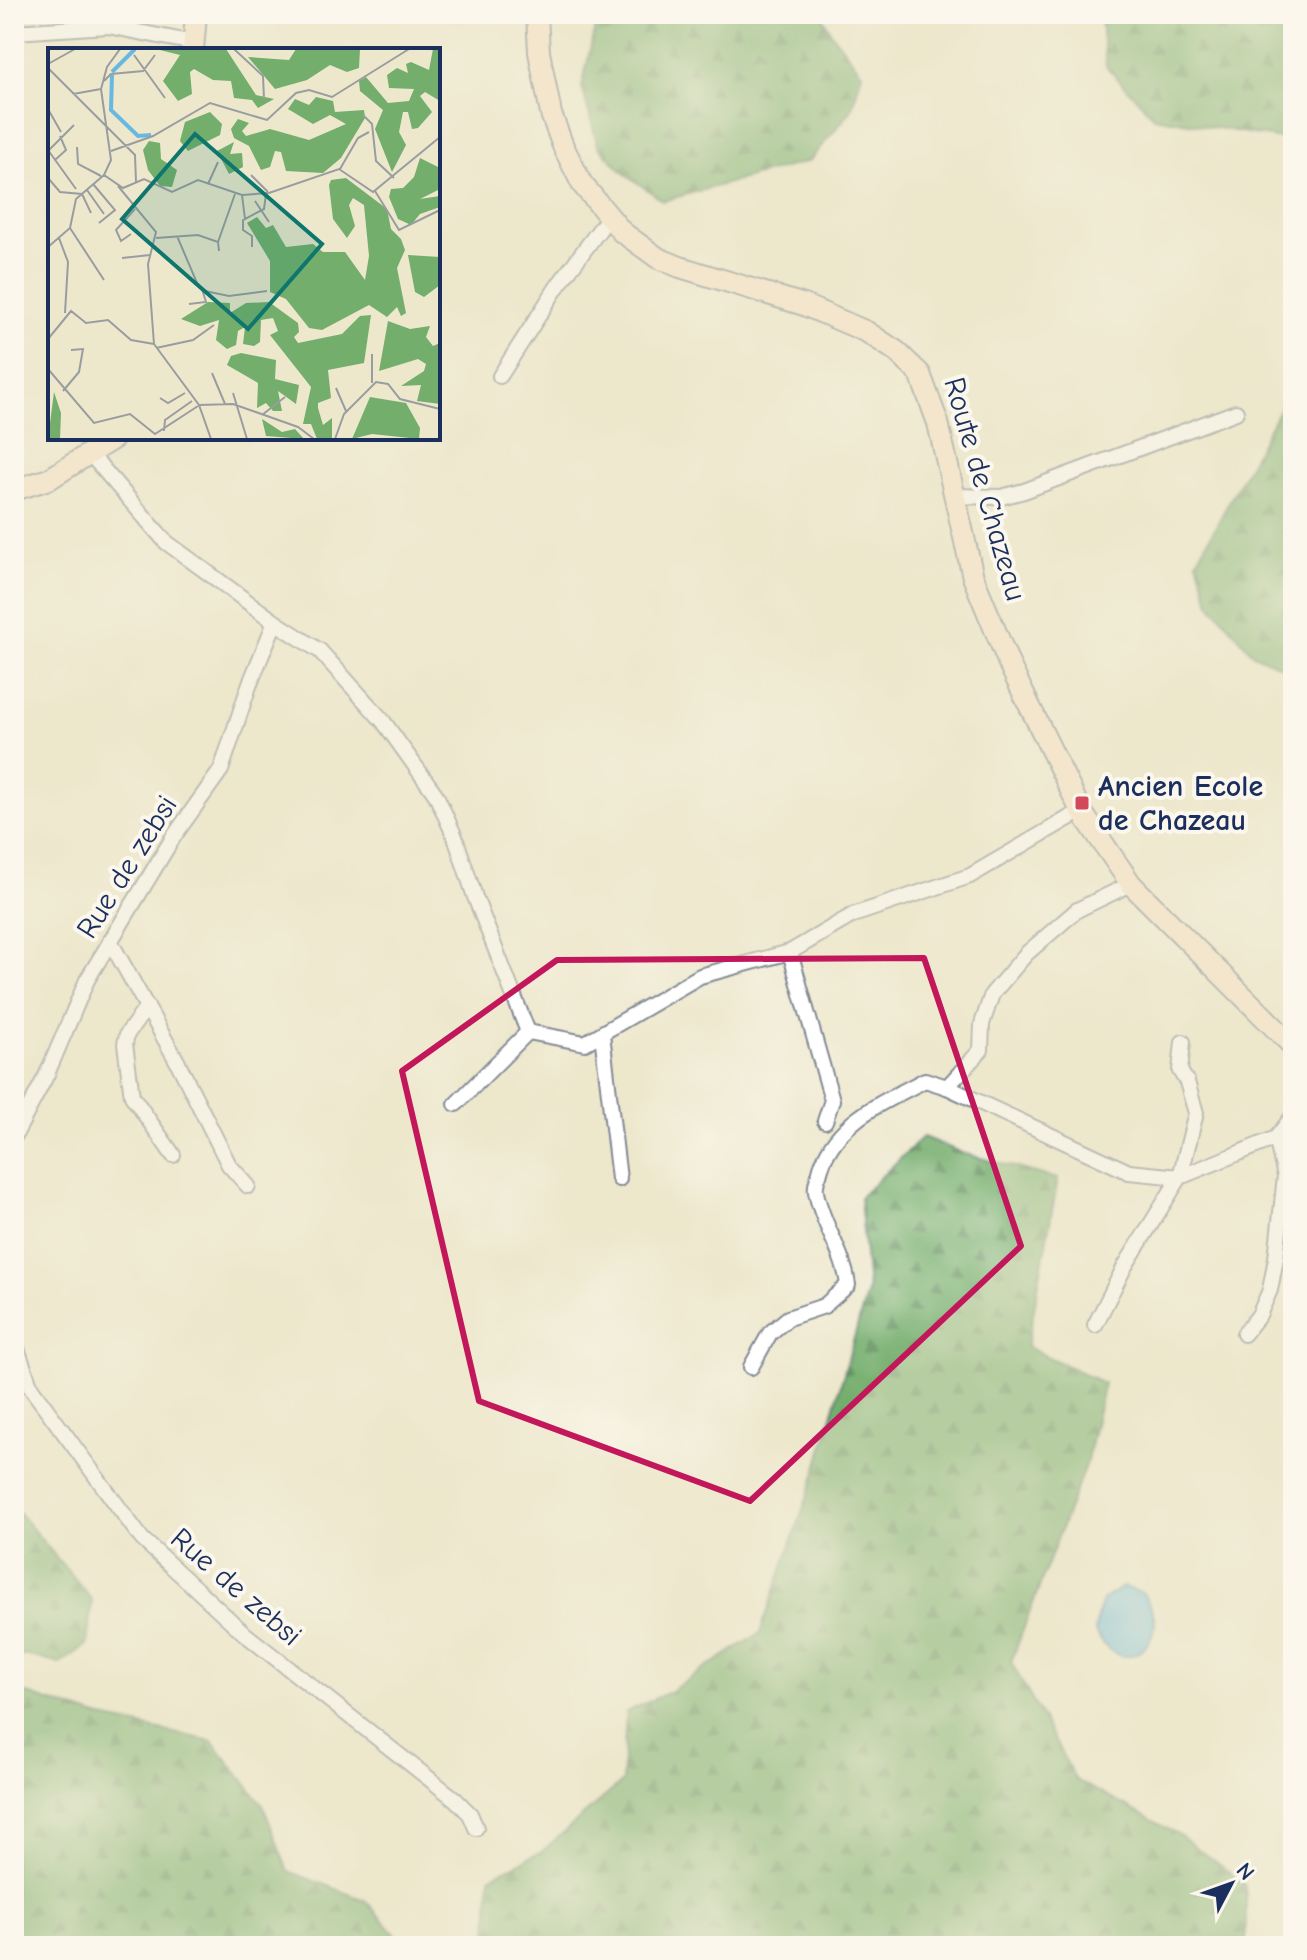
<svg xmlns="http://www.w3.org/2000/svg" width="1307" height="1960" viewBox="0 0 1307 1960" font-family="'Comic Neue',sans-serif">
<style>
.forest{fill:url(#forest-firs);stroke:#476e66;stroke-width:2}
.water{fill:#67b9e2;stroke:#4174a0;stroke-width:2}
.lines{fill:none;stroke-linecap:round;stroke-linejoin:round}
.street-casing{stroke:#848b95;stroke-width:18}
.secondary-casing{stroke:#848b95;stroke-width:24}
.street{stroke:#fff;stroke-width:14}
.secondary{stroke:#fbe5cf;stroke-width:20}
.marked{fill:none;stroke:#c2185b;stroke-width:6;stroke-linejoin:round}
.poi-dot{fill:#d1495b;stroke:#fbf7ec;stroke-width:3}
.labels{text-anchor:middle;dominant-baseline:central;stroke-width:8;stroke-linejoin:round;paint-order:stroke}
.street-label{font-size:30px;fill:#1b2f5e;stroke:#fbf7ec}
.poi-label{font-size:30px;font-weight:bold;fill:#1b2f5e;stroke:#fbf7ec;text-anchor:start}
.inset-river{fill:none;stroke:#67b9e2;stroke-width:4}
.inset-road{fill:none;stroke:#999da0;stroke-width:2}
.view{fill:#0f766e;fill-opacity:0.15;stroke:#0f766e;stroke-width:4}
.inset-edge{fill:none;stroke:#1b2f5e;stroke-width:4}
</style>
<defs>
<pattern id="forest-firs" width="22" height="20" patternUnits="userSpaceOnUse" patternTransform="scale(2)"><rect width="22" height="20" fill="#73ae6d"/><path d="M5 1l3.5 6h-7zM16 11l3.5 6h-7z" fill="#5e8e5d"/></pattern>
</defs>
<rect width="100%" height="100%" fill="#fbf7ec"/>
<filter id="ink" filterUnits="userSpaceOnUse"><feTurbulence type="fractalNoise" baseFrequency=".0125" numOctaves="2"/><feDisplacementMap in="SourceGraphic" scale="16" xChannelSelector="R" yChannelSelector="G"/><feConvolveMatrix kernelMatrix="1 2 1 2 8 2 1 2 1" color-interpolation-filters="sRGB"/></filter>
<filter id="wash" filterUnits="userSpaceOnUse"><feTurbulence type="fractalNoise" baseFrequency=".006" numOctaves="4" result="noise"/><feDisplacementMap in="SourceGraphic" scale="32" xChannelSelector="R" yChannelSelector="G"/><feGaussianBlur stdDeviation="1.8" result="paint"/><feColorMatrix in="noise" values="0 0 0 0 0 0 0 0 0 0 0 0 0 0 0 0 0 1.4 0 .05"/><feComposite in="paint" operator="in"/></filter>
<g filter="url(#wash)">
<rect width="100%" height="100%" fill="#ede7cc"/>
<g class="forest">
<path d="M598,14h223l11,20 30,39 -11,38 -42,50 -146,40 -39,-28 -26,-27 -16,-59z"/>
<path d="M1100,14h193v127l-139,-24 -48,-51z"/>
<path d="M1293,384v288l-40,-18 -43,-51 -13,-42z"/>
<path d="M923,1137l39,16 96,26 -31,168 77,36 -17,77 -76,202 65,118 102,54 68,51v61h-754l-4,-7 2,-62 51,-25 81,-70 4,-70 43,-20 91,-59 55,-158 53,-186 -8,-92z"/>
<path d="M14,1507l78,93 -5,45 -27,19 -34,-9 -12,3z"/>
<path d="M14,1685l11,8 73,24 114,24 51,64 25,66 77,29 32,36v10h-383z"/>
</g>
<path class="water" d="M1124,1587l19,6c4,8 13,21 12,30 -1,21 -22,43 -44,28 -6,-4 -12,-13 -16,-19 4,-28 3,-33 29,-45z"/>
</g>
<g filter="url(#ink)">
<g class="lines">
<g class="street-casing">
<g id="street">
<path d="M14,32l94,-6 86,17"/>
<path d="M500,376l57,-89 51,-69"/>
<path d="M91,455l75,87 109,80 45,29 63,70 53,74 19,42 20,60 53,135 -72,72"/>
<path d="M954,496l47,1 23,-6 212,-79"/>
<path d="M110,941l67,120 52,104 19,21"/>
<path d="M790,952l42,148 -7,21"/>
<path d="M147,1007l-20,27 -2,10 7,52 41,59"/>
<path d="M528,1032l57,11 115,-67 90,-24 63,-37 117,-39 111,-65"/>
<path d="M602,1034l17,145"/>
<path d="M947,1087l34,-37 1,-26 10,-30 34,-40 51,-44 54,-26"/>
<path d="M14,1137l33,-63 40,-94 87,-144 47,-66 28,-84 26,-64"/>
<path d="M1095,1325l30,-59 55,-89 16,-64 -9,-31 -7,-11 3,-29"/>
<path d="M1244,1334l15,-19 11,-25 6,-32 9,-82 -9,-38"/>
<path d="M14,1340l17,48 111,151 103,95 210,165 15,15 6,14"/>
<path d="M751,1367l19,-34 18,-15 36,-12 24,-21c-4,-33 -26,-60 -32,-93 -1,-5 1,-12 3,-17 12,-52 63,-72 106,-95l22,7 182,85 51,5 96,-39 17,-22"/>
</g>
</g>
<g class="secondary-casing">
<g id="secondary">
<path d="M537,14l2,38 12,62 12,32 19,38 40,48 36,26 22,9 124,38 63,27 29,19 24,23 18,49 35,154 37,89 71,145 50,73 162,162"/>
<path d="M193,50l3,-36"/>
<path d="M14,490l35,-11 65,-41"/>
</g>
</g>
<use href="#street" class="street"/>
<use href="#secondary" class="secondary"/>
</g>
</g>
<path d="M0 0H1307V1960H0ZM924,958l97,288 -271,255 -271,-100 -77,-330 155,-111z" fill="#ede7cc" fill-opacity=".55" fill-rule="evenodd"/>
<path class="marked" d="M924,958l97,288 -271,255 -271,-100 -77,-330 155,-111z"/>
<rect class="poi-dot" x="1074" y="795" width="16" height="16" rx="4"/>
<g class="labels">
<g class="street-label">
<text transform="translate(985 489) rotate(74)">Route de Chazeau</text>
<text transform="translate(127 867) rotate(-58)">Rue de zebsi</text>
<text transform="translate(236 1587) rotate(41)">Rue de zebsi</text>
</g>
<g class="poi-label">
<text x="1098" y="786">Ancien Ecole<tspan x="1098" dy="34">de Chazeau</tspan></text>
</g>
</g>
<g transform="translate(48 48)">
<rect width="392" height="392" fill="#ede7cc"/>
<path d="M108,1h70l30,46 18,4 -16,9 -6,-8 -18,-2 -3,-17 -18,-1 -19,-11 -4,3 2,22 -14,7 -15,-20 17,-26zM248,1h64l-1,19 -12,4 -17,-7 -23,15 -32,9 -27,-32 41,3zM385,1h7v52l-15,-9 -5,4 12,16 -14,16 -6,1 -4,-17h-5l-4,20 7,13 -14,27 -17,-43 8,-19 -23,-19 -1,-10 7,-4 22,26 21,-2 5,-12 -25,-1 -2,-13 10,-7 11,5 -2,-9 5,-2 18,8zM268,49l17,4 2,11 29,-2 1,8 -24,40 -18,15 -37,-2 -5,-19 -6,-1 -5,16 -9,3 -12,-24 -15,-8 -3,-9 7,-10 11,4 -7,8 4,5 24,-7 39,11 37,-16 -16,-9 -17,9 -25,-15 7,-10 14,6zM162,64l12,12 -2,11 -32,16 -8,-10 5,-19zM101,93l11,2 1,16 16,11 -5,17 -12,-1 -12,-16 -5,-20zM186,94l-4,12 12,-1 1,14 -14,7 -12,-23zM372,110l20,10v21l-20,10 20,-3v11l-20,7 -9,11 -13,-6 -9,-22 2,-8 12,-1 11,-11zM298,130l41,31 4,20 10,10 4,11 -8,18 9,45 -5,3 -4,-9 -10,10 -18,-12 -47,25 -13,-2 -23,-29 -16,-7v-31l-23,-38 10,-6 9,11 7,-3 13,22 27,-3 10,8h22l20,28 4,-24 -5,-51 -11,-7 -4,7 6,21 -8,12 -14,-19 -4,-34 2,-5zM360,207l32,2v28l-16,12 -9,-5zM160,254l22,1v10l16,-10 23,-1 29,21 1,9 -5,5 4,6 44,-9 18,-18 11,-1 -7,48 -36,7 3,28 -13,5v5l5,17 9,-7v21h-15l-6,-15h-8l8,-37 -41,-52 8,-4 -5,-13 -12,2 -1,22 -6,4 -11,-2 2,-17 -7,4 -2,14 -9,4 -11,-9 3,-20 -19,6 -19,-7zM340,273l22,8 20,-3 -4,11 7,9 7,-3v61l-23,-3 4,-16 -20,1 23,-15 2,-7 -8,-5 -39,12zM193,305l35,7 -1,19 24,6 -3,19 -18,-13 4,20h-9l-7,-8 -9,5 1,-25 -31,-18 4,-9zM6,344l7,21 -1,26h-12zM322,349l36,6 14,25 -1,11 -47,-5 -20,5zM214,371l20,13 13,-3 9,10 -38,-3z" fill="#73ae6d"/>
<path class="inset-river" d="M64,24l23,-23M64,27l-1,35 27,26 13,-1"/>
<path class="inset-road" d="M186,1l29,27 1,23M86,7l31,43M0,16l27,-15M0,20l87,87 1,27M56,33l7,-7 32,-3 12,-16M25,46l28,-5M0,61l13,23M315,67l9,9 4,37 18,17M29,99l1,17 23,12M0,102l28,39M0,103l26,-26M63,103l42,-15 57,-33 57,17 29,-27 13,-3 23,7 77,-48M7,112l11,-10 -6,-14M292,121l18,-31 11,-6M56,127l7,-15 -10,-71 6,-22 13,-18M203,127l17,17M0,130l12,14 22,2 9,19M45,136l22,26 -16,13M160,136l10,-22M70,138l38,46 -8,32 6,80 45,61 12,34M39,142l17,24M327,143l24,39 41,-20M194,147l3,24M207,153l14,21M22,180l34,52M83,186l-10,7 -5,-11 19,-21M129,188l20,47 8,8 24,5 38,-5M11,190l9,24 -3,51M108,190l42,-3 20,7 1,9M170,194l17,-48M0,199l22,-19 6,-29 28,-24 19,13 21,-9 28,13 26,-12 44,15 27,-2 70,-24 34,23 67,-55M204,199v-11l-9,-6v-10l21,-11 2,-15M74,210l28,-3M141,256l17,-2 -4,-13M0,291l23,-28 15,12 22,-3 23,20 23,4M108,300l37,-8 21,-15M324,306v29M0,321l46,54 36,-9 25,20 43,-28M164,325l13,31M288,340l10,23M15,343l16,-19 4,-23 -12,1M185,345l14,46M112,350l8,5 17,-10M151,357l34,-1 65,23 16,12M214,367l23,-18M116,383l1,-11 27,-19M287,391l9,-25 32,-32 12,2 12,15 40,10"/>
<path class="view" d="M147,86l127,110 -74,85 -126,-110z"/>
<rect width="392" height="392" class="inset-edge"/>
</g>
<rect width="1307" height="1960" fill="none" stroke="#fbf7ec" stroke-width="48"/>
<g transform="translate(1231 1884) rotate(49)" stroke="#fbf7ec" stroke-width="6" paint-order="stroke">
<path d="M0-6L14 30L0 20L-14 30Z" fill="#1b2f5e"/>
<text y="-12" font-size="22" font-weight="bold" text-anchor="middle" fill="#1b2f5e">N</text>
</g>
</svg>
